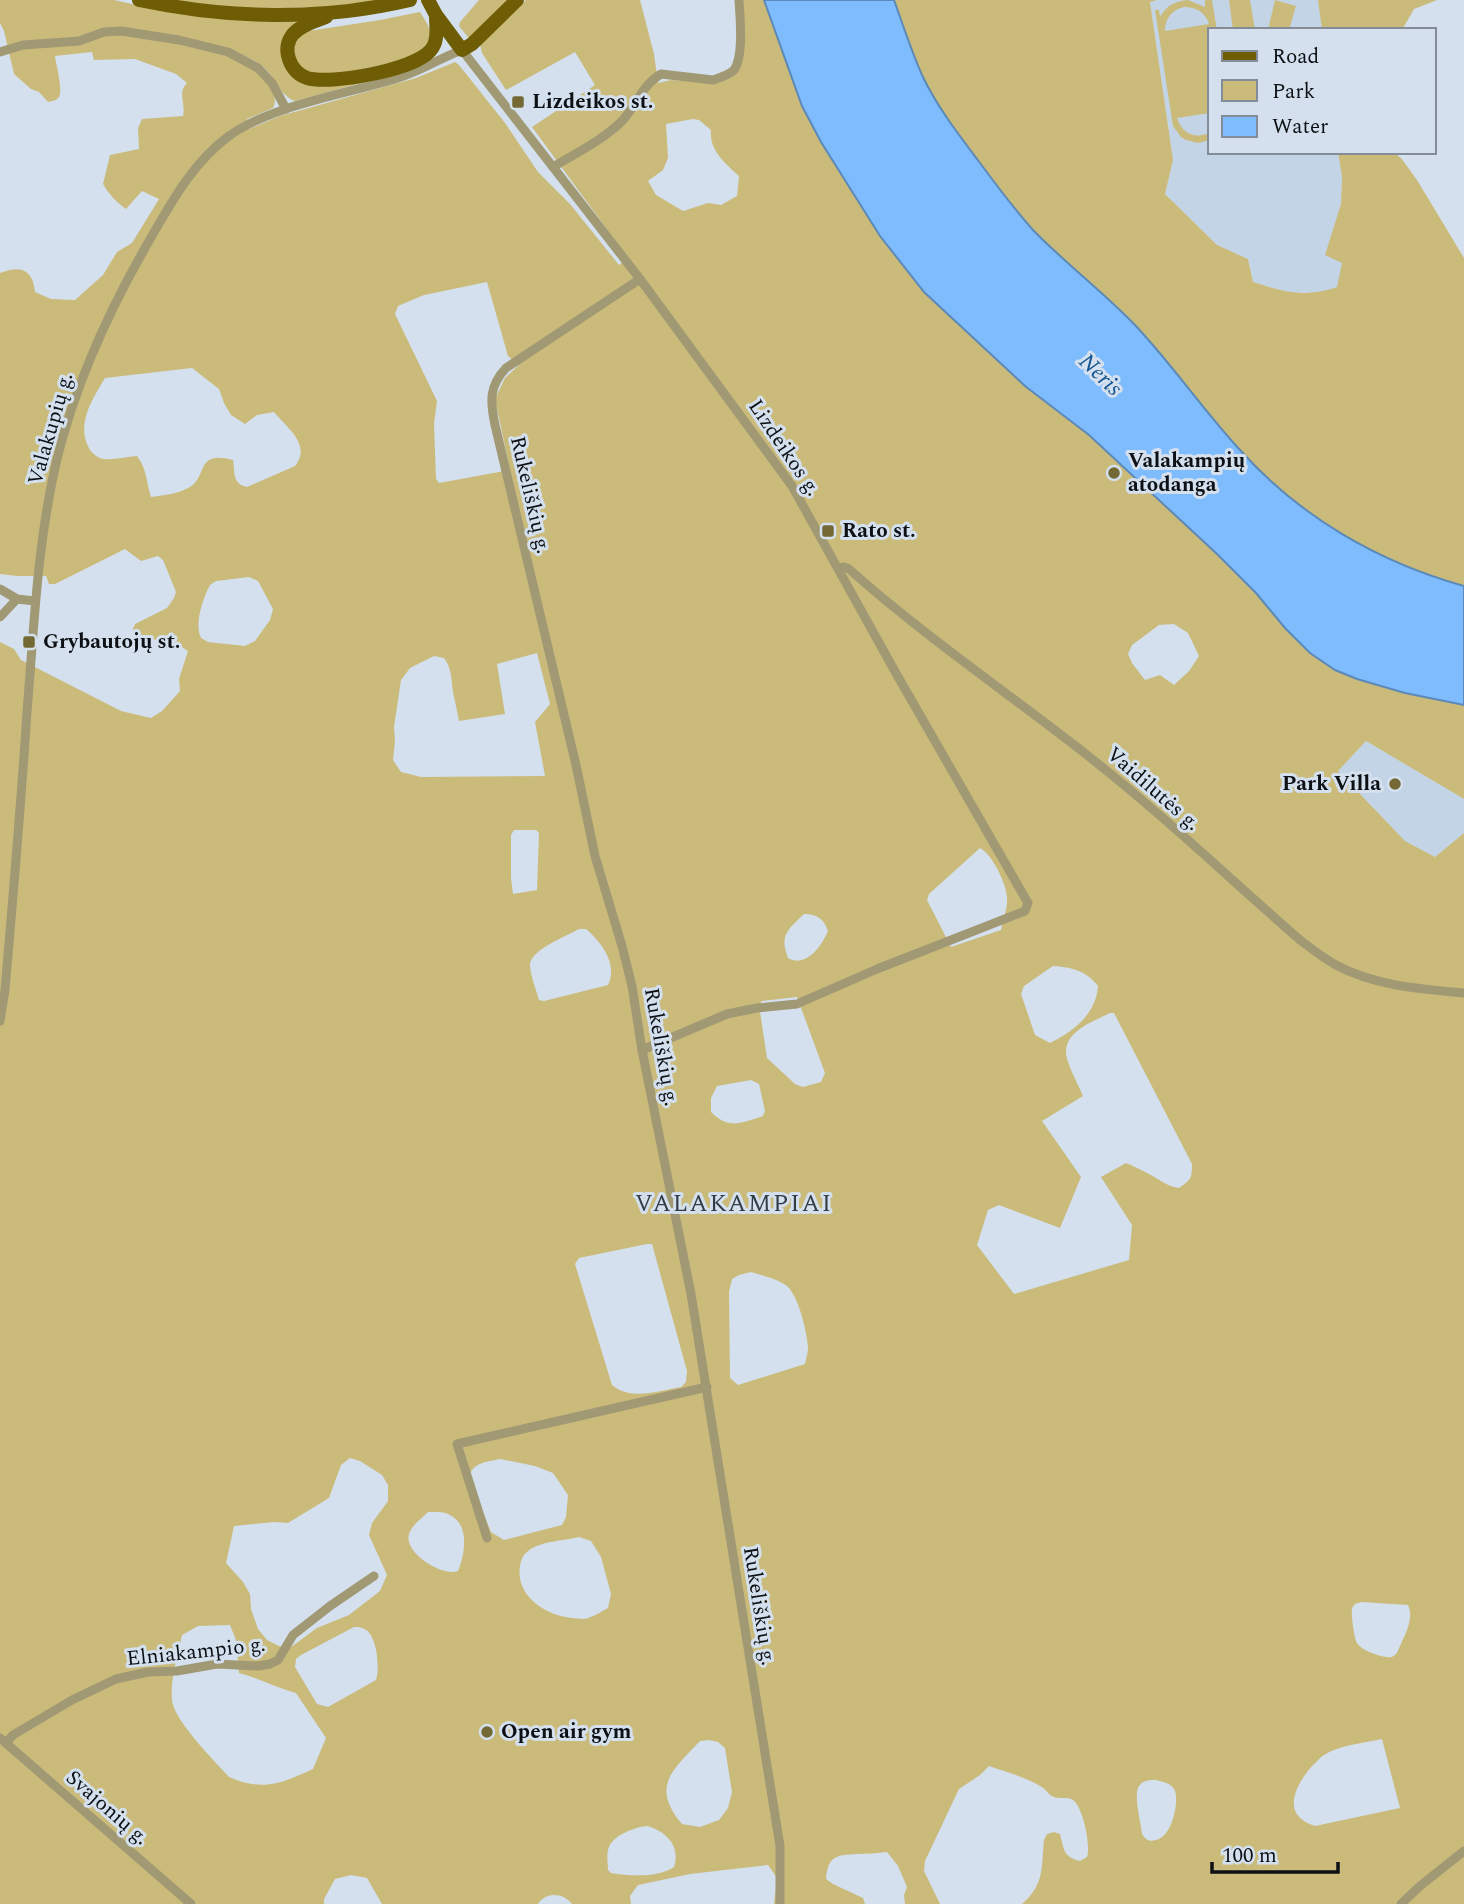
<svg xmlns="http://www.w3.org/2000/svg" width="1464" height="1904" viewBox="0 0 1464 1904" font-family="Spectral,serif">
<style>
.built{fill:#c3d4e7}
.green{fill:#cabb7b;fill-rule:evenodd}
.water{fill:#7ebcfe;stroke:#5c89b8;stroke-width:2}
.lines{fill:none;stroke-linecap:round;stroke-linejoin:round}
.street{stroke:#a19974;stroke-width:9}
.primary{stroke:#6e5d04;stroke-width:14}
.poi-dot{fill:#746935;stroke:#d4e0ee;stroke-width:2.5}
.labels{text-anchor:middle;dominant-baseline:central;stroke-width:6;stroke-linejoin:round;paint-order:stroke}
.poi-label{font-size:21px;font-weight:bold;fill:#0d1115;stroke:#d4e0ee;text-anchor:start}
.street-label{font-size:21px;fill:#0d1115;stroke:#d4e0ee}
.water-label{font-size:23px;font-style:italic;fill:#145591;stroke:#d4e0ee}
.quarter-label{font-size:24px;letter-spacing:2px;fill:#323c46;stroke:#d4e0ee}
</style>
<rect width="100%" height="100%" fill="#d4e0ee"/>
<g class="built">
<path d="M1157,0h161l4,30h-112v122h128l4,25 -1,27 -15,50 16,8 -4,25 -19,6 -31,-1 -35,-10 -5,-23 -31,-14 -52,-51 8,-34 -23,-159z"/>
<path d="M1366,741l98,58v34l-29,24 -30,-16 -67,-70z"/>
</g>
<g class="green">
<path d="M0,0h114l36,8 149,12 -5,5 1,52 77,3 -77,21c-14,-5 -18,-20 -28,-30 -8,-9 -19,-14 -30,-18 13,11 46,36 36,55l-26,11 2,10 31,-13 136,-38 39,-16 4,3 46,58 33,49 32,32 49,61 9,-7 -96,-131 63,-42 -20,-33 -69,38 -24,-37 -2,-8 46,-45h114l14,54 4,29 13,-3 47,3 13,-7 7,-9 4,-67h22l38,106 19,36 59,94 44,56 101,94 64,49 128,119 39,39 29,35 25,25 25,17 22,9 48,14 59,12v94l-98,-58 -28,30 67,70 30,16 29,-24v1071h-442c23,-20 19,-36 22,-64l3,-6 7,-2 6,2c4,15 3,23 20,27l7,-4c4,-11 -4,-50 -14,-57 -6,-4 -14,0 -21,-4 -4,-2 -7,-8 -12,-10 -15,-9 -34,-14 -51,-20l-9,9 -21,14 -34,72 -1,10 16,33h-35l-1,-9 3,-8 -9,-21 -11,-14c-10,1 -20,2 -30,2 -21,1 -29,2 -31,25l7,5 30,14 2,6h-91l3,-26 -9,-13 -78,9 -52,11 -8,11 1,8h-59c-8,-11 -26,-13 -34,0h-156l-15,-26 -16,-3 -16,4 -11,20v5h-324v-1262l14,7 7,11 100,51 30,7 11,-7 18,-20 -1,-12 9,-28 -6,-4 -48,-13 -1,-5 2,-5 32,-16 7,-10 2,-6 -13,-32 -5,-4 -17,5 -16,-12 -70,35h-6l-3,-8h-29l-17,-2v-301c20,-8 33,-4 35,19l16,7 24,1 28,-25 14,-23 15,-9 27,-44 -17,-8 -16,18c-10,-7 -17,-15 -23,-25l7,-29 29,-6 -1,-21 4,-9 41,-3c3,-12 -6,-24 4,-33l-11,-9 -41,-15 -41,1 -2,-8 -37,4c1,8 8,34 4,41 -3,4 -7,4 -11,5l-9,-10 -8,-3 -17,-15 -10,-43 -4,-8zM693,119l6,1 12,10c-2,20 14,33 28,46l-2,20 -16,9 -13,-2 -25,8 -27,-16 -8,-14 15,-11 5,-12 -2,-34zM487,282l21,74 11,9 -14,13 -10,21 15,71 -71,13 -3,-4 -2,-55 3,-23 -42,-87 3,-8 26,-11zM192,368l27,21 5,14 7,12 14,9 12,-9 17,-3c13,16 38,33 21,54l-48,21c-15,-3 -12,-15 -14,-27 -38,-10 -25,16 -43,27 -12,7 -25,8 -39,10 -5,-16 -4,-28 -14,-41 -11,1 -23,4 -34,3 -5,-1 -10,-5 -13,-9 -15,-25 2,-50 15,-72zM249,577l9,4 15,28 -3,11 -15,21 -10,5 -37,-4 -7,-4c-7,-14 2,-40 9,-53l6,-4zM1174,624l14,9 11,23 -10,15 -15,14 -14,-10 -15,5 -13,-17 -4,-9 4,-9 27,-20zM537,653l13,51 -15,18 10,54 -124,1 -20,-5 -8,-12 2,-19 -1,-14 7,-47 9,-12 24,-12 10,2c8,11 7,20 9,34 2,9 4,19 6,29l46,-7 -8,-50zM514,830h22l3,3 -2,57 -24,4 -2,-16v-43zM980,848c12,6 26,35 27,49 1,10 -4,23 -6,33l-50,17 -24,-47 2,-6zM804,914c13,0 20,5 24,17 -7,16 -22,37 -40,27 -9,-24 0,-28 16,-44zM579,929h7c16,14 32,35 22,56l-64,16 -5,-1c-3,-11 -8,-23 -9,-34 -1,-16 37,-30 49,-37zM1053,966c18,1 34,5 45,20 -2,28 -24,45 -48,57l-15,-8 -14,-41 3,-8zM797,997l28,76 -4,9 -18,5 -8,-3 -28,-26 -8,-53 3,-4zM1110,1013h4l78,151c0,14 -1,16 -13,24 -13,-2 -20,-9 -32,-15 -7,-4 -14,-7 -21,-10l-25,14 31,48 -3,35 -115,34 -37,-49 11,-35 11,-5 61,23 21,-51 -39,-56 41,-25c-4,-10 -17,-34 -17,-43 -1,-22 28,-32 44,-40zM751,1080l8,4 6,27 -2,5c-22,7 -34,14 -52,-4v-14l6,-12zM647,1244h5l35,127 -1,11 -5,5c-23,4 -50,14 -69,-2l-37,-121 4,-6zM751,1272c13,4 25,6 36,14 12,11 20,46 21,62 0,5 -2,11 -3,16l-67,21 -8,-7 -1,-86 3,-13 7,-4zM350,1458l10,3 22,14 6,10v16l-16,22 -3,12 18,40 -7,16 -31,24 -32,13 -26,19 -8,1 -16,-8 -9,-11 -7,-20 -1,-15 -7,-12 -17,-19 8,-37 40,-4 14,1 41,-25 12,-33zM500,1459l35,7 18,7 15,22 -2,22 -4,8 -58,15 -13,-8 -22,-54c3,-16 18,-16 31,-19zM428,1512c8,0 16,-1 22,3 20,10 15,39 8,56 -15,6 -55,-18 -49,-37 3,-9 12,-15 19,-22zM579,1537l12,4 10,16 10,37 -3,14c-6,3 -13,8 -20,10 -4,2 -11,0 -16,0 -26,-2 -57,-22 -52,-52 1,-5 2,-10 7,-14 12,-11 36,-11 52,-15zM1361,1602l47,3c7,15 -5,33 -11,48 -4,3 -4,5 -10,4 -9,-1 -26,-7 -30,-14 -3,-5 -6,-30 -5,-34 2,-6 4,-5 9,-7zM230,1625l6,15 3,33c20,5 38,15 57,20l30,45 -13,31c-31,14 -50,23 -84,8 -15,-17 -55,-56 -57,-77 -2,-21 6,-45 10,-65l16,-9zM354,1627c6,0 7,0 12,3 11,7 14,38 10,50l-48,27 -11,-3 -22,-37 1,-8 5,-4zM1382,1739l18,69 -85,18c-35,-11 -20,-40 -3,-60 4,-3 7,-8 12,-11 16,-10 40,-12 58,-16zM709,1740l9,2 7,6 7,44 -4,16 -9,12 -19,7 -18,-3c-32,-38 -9,-54 18,-83zM1156,1780c7,2 16,3 19,11 4,12 -3,46 -19,49 -7,2 -10,0 -14,-6 -1,-11 -9,-40 -3,-48 4,-6 11,-6 17,-6zM647,1826c18,5 34,19 27,41 -17,11 -43,9 -63,6l-3,-3c0,-7 -2,-16 1,-23 5,-12 26,-20 38,-21z"/>
<path d="M166,0h215l-56,7 -75,2z"/>
<path d="M479,0h29l-37,41 -12,-15 1,-4z"/>
<path d="M894,0h263l-7,2 23,158 -8,34 52,51 31,14 5,23c32,10 51,16 84,5l5,-24 -17,-8 16,-51 1,-27 -4,-25h55l8,6 16,22 47,78v328c-86,-24 -164,-69 -224,-136 -37,-40 -68,-86 -106,-126 -32,-33 -69,-61 -101,-94 -20,-21 -36,-44 -53,-66 -21,-29 -43,-57 -58,-89 -11,-25 -19,-50 -28,-75z"/>
<path d="M1188,0l17,7v-7h7l5,30h-7v83l-33,5c5,16 18,21 33,15v7l-12,3 -12,-3 -5,-3 -8,-11 -18,-116h4l1,7c7,-12 15,-16 28,-17zM1184,7c12,0 21,5 25,17l-44,7c0,-13 7,-21 19,-24z"/>
<path d="M1229,0h21l5,30h-22z"/>
<path d="M1275,0l21,6 -7,24h-21z"/>
<path d="M1318,0h119l-23,9 -12,21h-80z"/>
<path d="M420,12c10,16 13,19 6,37l-23,11 -67,15 -31,-3c-11,-13 -14,-18 -8,-35l12,-6 71,-11z"/>
</g>
<path class="water" d="M764,0h130c9,25 17,50 28,75 15,32 37,60 58,88 17,23 34,46 53,67 32,33 69,61 101,94 38,40 69,86 106,126 60,67 138,112 224,136v119l-59,-12 -48,-14 -22,-9 -25,-17 -25,-25 -29,-35 -39,-39 -128,-119 -64,-49 -101,-94 -44,-56 -59,-94 -19,-36z"/>
<g class="lines">
<g class="street">
<path d="M0,52l23,-7 56,-4 25,-9 17,-1 58,9 49,12 30,16 14,15 14,26"/>
<path d="M553,167c23,-14 50,-27 69,-46 14,-15 20,-36 39,-47l52,6c6,-2 16,-5 21,-10 10,-14 6,-53 5,-70"/>
<path d="M640,279l-134,89c-17,18 -16,33 -11,57l81,340 19,91 27,90 10,40 10,64 49,244 89,552v58"/>
<path d="M839,568l5,-1 5,2c75,67 159,124 238,186 74,58 142,123 213,185 12,9 23,18 36,25 39,21 85,24 128,28"/>
<path d="M0,589l17,10 18,2"/>
<path d="M0,617l17,-18"/>
<path d="M0,1021l5,-31c8,-93 16,-185 22,-278 7,-84 10,-169 30,-253 19,-77 52,-149 92,-218 22,-38 44,-79 80,-105 43,-31 118,-42 169,-58 23,-7 42,-20 64,-28l178,229 152,207 105,189 131,228 -3,8 -148,58 -80,35 -40,4 -30,6 -85,36"/>
<path d="M487,1538l-30,-94 250,-57"/>
<path d="M0,1738l191,166"/>
<path d="M6,1743l7,-8 59,-35 44,-21 32,-7 29,-1 40,-7 41,2 12,-2 8,-4 15,-25 37,-29 44,-30"/>
<path d="M1401,1904l19,-18 44,-35"/>
</g>
<g class="primary">
<path d="M139,0c89,19 183,21 271,0"/>
<path d="M428,0l8,15 26,35 10,-6 45,-44"/>
<path d="M326,17c-11,4 -25,8 -33,17 -12,15 -3,38 14,44 24,7 106,-8 123,-27 9,-9 6,-24 6,-36"/>
</g>
</g>
<g class="poi-dot">
<rect x="511" y="95" width="14" height="14" rx="3.5"/>
<circle cx="1114" cy="473" r="7"/>
<rect x="821" y="524" width="14" height="14" rx="3.5"/>
<rect x="22" y="635" width="14" height="14" rx="3.5"/>
<circle cx="1395" cy="784" r="7"/>
<circle cx="487" cy="1732" r="7"/>
</g>
<g class="labels">
<g class="poi-label">
<text x="532" y="102">Lizdeikos st.</text>
<text x="1128" y="461">Valakampių<tspan x="1128" dy="24">atodanga</tspan></text>
<text x="842" y="531">Rato st.</text>
<text x="43" y="642">Grybautojų st.</text>
<text x="1381" y="784" text-anchor="end">Park Villa</text>
<text x="501" y="1732">Open air gym</text>
</g>
<g class="street-label">
<text transform="translate(51 429) rotate(-74)">Valakupių g.</text>
<text transform="translate(784 448) rotate(56)">Lizdeikos g.</text>
<text transform="translate(530 495) rotate(77)">Rukeliškių g.</text>
<text transform="translate(1153 789) rotate(41)">Vaidilutės g.</text>
<text transform="translate(661 1047) rotate(80)">Rukeliškių g.</text>
<text transform="translate(759 1606) rotate(81)">Rukeliškių g.</text>
<text transform="translate(196 1652) rotate(-6)">Elniakampio g.</text>
<text transform="translate(107 1808) rotate(41)">Svajonių g.</text>
</g>
<g class="water-label">
<text transform="translate(1100 375) rotate(44)">Neris</text>
</g>
<g class="quarter-label">
<text x="734" y="1204">VALAKAMPIAI</text>
</g>
</g>
<rect x="1208" y="28" width="228" height="126" fill="#d4e0ee" stroke="#848d97" stroke-width="2"/>
<rect x="1222" y="51" width="35" height="10" fill="#6e5d04" stroke="#848d97" stroke-width="2"/>
<text x="1272" y="63" font-size="21" fill="#0d1115">Road</text>
<rect x="1222" y="80" width="35" height="21" fill="#cabb7b" stroke="#848d97" stroke-width="2"/>
<text x="1272" y="98" font-size="21" fill="#0d1115">Park</text>
<rect x="1222" y="116" width="35" height="21" fill="#7ebcfe" stroke="#848d97" stroke-width="2"/>
<text x="1272" y="133" font-size="21" fill="#0d1115">Water</text>
<path d="M1212 1862v10h126v-10" fill="none" stroke="#0d1115" stroke-width="3.5"/>
<text x="1222" y="1862" font-size="21" fill="#0d1115" stroke="#d4e0ee" stroke-width="5" paint-order="stroke">100 m</text>
</svg>
